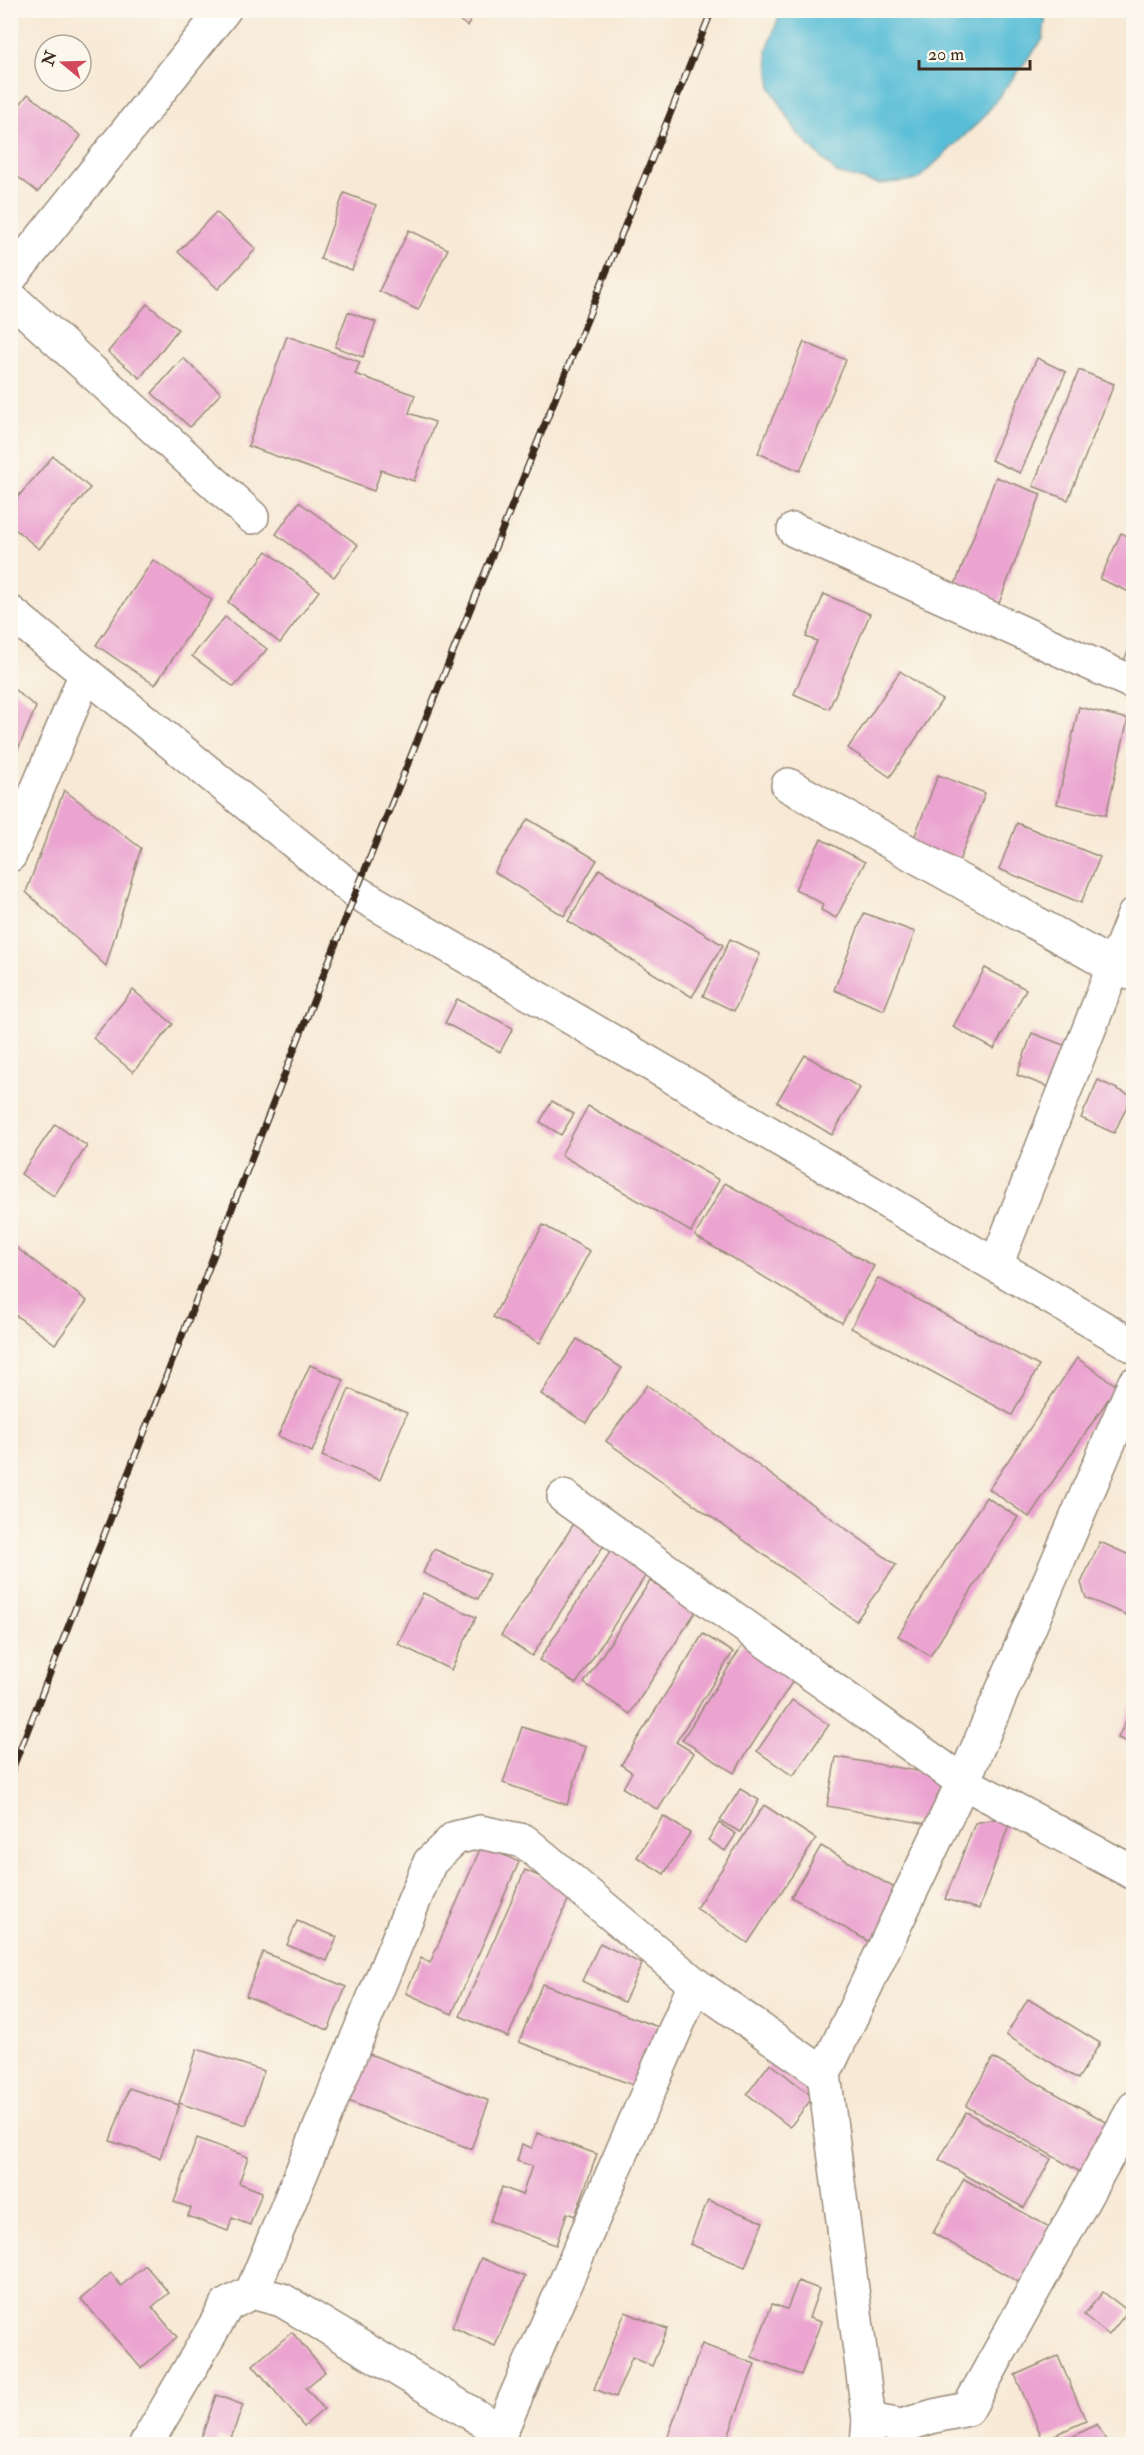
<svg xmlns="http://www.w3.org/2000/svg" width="1144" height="2455" viewBox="0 0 1144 2455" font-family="'IM FELL Double Pica',serif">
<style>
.water{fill:#59bdd7;stroke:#4a747a;stroke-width:1.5}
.building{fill:#eba4d0}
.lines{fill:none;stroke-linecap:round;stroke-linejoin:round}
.minor-casing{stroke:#998a7a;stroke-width:36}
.minor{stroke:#fff;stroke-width:33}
.rail-casing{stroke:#3b2a1e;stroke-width:7}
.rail{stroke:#fbf7ec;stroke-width:4.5;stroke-dasharray:14;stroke-linecap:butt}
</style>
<rect width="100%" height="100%" fill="#fbf7ec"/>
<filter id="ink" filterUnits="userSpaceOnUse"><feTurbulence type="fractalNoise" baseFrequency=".0167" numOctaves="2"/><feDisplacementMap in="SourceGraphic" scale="12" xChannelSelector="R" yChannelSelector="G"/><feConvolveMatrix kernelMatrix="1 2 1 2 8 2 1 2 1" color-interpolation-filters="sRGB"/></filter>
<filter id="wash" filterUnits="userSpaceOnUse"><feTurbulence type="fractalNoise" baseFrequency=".008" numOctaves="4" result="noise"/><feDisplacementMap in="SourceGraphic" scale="24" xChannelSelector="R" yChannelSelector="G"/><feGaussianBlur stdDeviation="1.35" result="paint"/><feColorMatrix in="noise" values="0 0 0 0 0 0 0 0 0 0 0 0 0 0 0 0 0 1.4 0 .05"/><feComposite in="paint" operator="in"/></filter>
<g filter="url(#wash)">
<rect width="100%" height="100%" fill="#f7e9d5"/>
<path class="water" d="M781,11v-1l265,1 -3,28 -62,81 -64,60 -39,4 -41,-11 -39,-39 -27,-46 -4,-38z"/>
<g id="blocks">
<g class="building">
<path d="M446,10h32l-11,16z"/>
<path d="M28,94l53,42 -43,56 -28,-21v-54z"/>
<path d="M344,193l32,12 -24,65 -32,-11z"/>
<path d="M216,212l40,37 -38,40 -40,-37z"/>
<path d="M409,230l39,19 -30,61 -39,-19z"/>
<path d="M147,304l31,25 -38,49 -32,-26z"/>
<path d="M348,312l28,10 -13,35 -28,-10z"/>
<path d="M287,336l73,26 -5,12 60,21 -6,18 26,9 -21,59 -33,-11 -7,21 -126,-45z"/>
<path d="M804,342l42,18 -46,111 -42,-18z"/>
<path d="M183,358l38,35 -31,34 -38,-34z"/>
<path d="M1037,358l29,14 -46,101 -29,-13z"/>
<path d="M1079,370l35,14 -46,116 -35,-14z"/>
<path d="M53,456l37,32 -51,61 -29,-24v-19z"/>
<path d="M996,477l45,17 -45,117 -44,-18z"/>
<path d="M299,502l59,43 -24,32 -58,-43z"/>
<path d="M1121,533l13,6v55l-34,-15z"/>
<path d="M267,551l52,40 -39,52 -52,-41z"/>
<path d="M153,560l59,40 -57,85 -59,-40z"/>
<path d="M824,594l46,20 -41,95 -35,-15 23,-53 -11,-4z"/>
<path d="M225,617l42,32 -33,38 -42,-31z"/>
<path d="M1134,639v25l-10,-4z"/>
<path d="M900,671l42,29 -52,77 -42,-29z"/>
<path d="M10,686l26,21 -25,59h-1z"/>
<path d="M1079,707l49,12 -22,96 -49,-11z"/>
<path d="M938,775l47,18 -29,76 -47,-18z"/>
<path d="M64,790l77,58 -35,118 -80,-74z"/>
<path d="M528,819l69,41 -33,56 -70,-44z"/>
<path d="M1017,823l83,34 -19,46 -82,-34z"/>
<path d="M821,839l44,23 -29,56 -15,-8 2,-6 -28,-15z"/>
<path d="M599,869l124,76 -31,52 -124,-76z"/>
<path d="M864,913l51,19 -31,78 -50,-20z"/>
<path d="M730,939l30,15 -26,57 -31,-15z"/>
<path d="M985,968l41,21 -32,60 -41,-22z"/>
<path d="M133,990l40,34 -40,48 -40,-34z"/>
<path d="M457,999l56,29 -13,24 -55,-29z"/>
<path d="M1032,1033l42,16 -15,42 -42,-16z"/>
<path d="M805,1055l55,33 -28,47 -55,-33z"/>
<path d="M1098,1080l34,16 -18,37 -33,-15z"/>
<path d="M552,1101l22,13 -13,21 -21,-13z"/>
<path d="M588,1106l131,74 -28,52 -130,-77z"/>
<path d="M55,1124l32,22 -33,50 -33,-22z"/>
<path d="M725,1183l149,83 -32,57 -147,-87z"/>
<path d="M543,1225l47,26 -50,92 -47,-26z"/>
<path d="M10,1243l77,58 -32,43 -45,-33z"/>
<path d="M878,1278l161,88 -27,49 -161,-87z"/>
<path d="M577,1339l45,29 -36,55 -45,-29z"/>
<path d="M1077,1358l40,28 -88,131 -40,-28z"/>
<path d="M310,1365l34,15 -32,72 -34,-16z"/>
<path d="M647,1385l249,180 -40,56 -250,-180z"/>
<path d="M349,1389l58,24 -27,67 -58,-24z"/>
<path d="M986,1497l32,20 -88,139 -32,-20z"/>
<path d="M575,1522l31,20 -74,114 -31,-21z"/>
<path d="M1100,1542l34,15v61l-48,-20 -5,-15z"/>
<path d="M434,1549l55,25 -11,25 -55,-26z"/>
<path d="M612,1549l36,23 -72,112 -37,-24z"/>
<path d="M650,1581l46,30 -66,103 -46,-31z"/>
<path d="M423,1593l53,24 -25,53 -53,-26z"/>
<path d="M703,1634l30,18 -57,90 18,11 -36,57 -35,-22 9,-16 -11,-7z"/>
<path d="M744,1643l52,33 -62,97 -52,-33z"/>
<path d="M792,1700l37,25 -36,51 -36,-25z"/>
<path d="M1134,1703v42l-16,-7z"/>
<path d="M522,1727l64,20 -19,58 -64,-22z"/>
<path d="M836,1757l111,19 -9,50 -111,-20z"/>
<path d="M740,1789l19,11 -19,32 -20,-11z"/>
<path d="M764,1805l52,34 -68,104 -52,-35z"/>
<path d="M663,1816l27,17 -26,41 -27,-17z"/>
<path d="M1012,1816l-33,93 -34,-10 30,-76z"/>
<path d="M719,1823l17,11 -11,17 -17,-11z"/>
<path d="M482,1845l37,17 -67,152 -46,-21 15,-35 9,5z"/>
<path d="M821,1846l86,49 -29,52 -87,-50z"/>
<path d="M525,1870l47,21 -64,146 -48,-21z"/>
<path d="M297,1921l40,16 -10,24 -40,-16z"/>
<path d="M600,1943l42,21 -18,38 -42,-21z"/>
<path d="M263,1952l83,35 -18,43 -82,-34z"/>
<path d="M542,1984l127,47 -23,59 -127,-48z"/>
<path d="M1028,1999l72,44 -22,36 -72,-44z"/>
<path d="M197,2049l67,22 -18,54 -67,-22z"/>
<path d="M367,2053l122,48 -18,48 -123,-48z"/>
<path d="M993,2058l115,65 -28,49 -114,-66z"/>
<path d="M770,2063l43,34 -23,30 -43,-33z"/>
<path d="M129,2088l50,17 -19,53 -50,-17z"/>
<path d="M966,2112l85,47 -27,49 -85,-48z"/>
<path d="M537,2133l60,21 -22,62 -8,-3 -11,32 -66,-24 12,-34 20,8 10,-29 -15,-5 5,-17 10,4z"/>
<path d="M197,2138l51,19 -9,26 23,9 -12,33 -18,-7 -4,13 -40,-15 3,-8 -17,-6z"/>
<path d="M964,2179l87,49 -31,55 -87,-50z"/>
<path d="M708,2200l55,22 -18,45 -55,-23z"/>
<path d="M481,2258l44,19 -30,69 -43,-19z"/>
<path d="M145,2265l24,28 -17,14 25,30 -36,31 -60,-69 30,-26 10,13z"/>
<path d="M798,2281l21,8 -10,29 12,4 -20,53 -49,-18 20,-53 15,5z"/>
<path d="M1103,2292l25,19 -19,24 -25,-20z"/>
<path d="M625,2312l42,17 -15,37 -20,-9 -16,40 -22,-8z"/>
<path d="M292,2332l33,40 -19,16 18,21 -20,17 -51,-61z"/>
<path d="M702,2344l53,20 -30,80h-60z"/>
<path d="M1058,2356l28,65 -43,19 -28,-65z"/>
<path d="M216,2395l27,10 -13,36 -12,-4 -3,7h-4l-11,-3z"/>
<path d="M1097,2424l11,20h-49z"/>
<path d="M1134,2437v7h-14z"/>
</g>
</g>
</g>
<g filter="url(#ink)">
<use href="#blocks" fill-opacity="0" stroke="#998a7a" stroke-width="1.5"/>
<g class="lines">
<g class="minor-casing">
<g id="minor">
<path d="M10,278l214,-268"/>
<path d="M10,297l242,220"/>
<path d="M794,530l340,153"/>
<path d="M10,612l346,280 778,454"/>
<path d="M788,785l325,181 21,8"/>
<path d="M10,855l76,-182"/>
<path d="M996,1265l138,-350"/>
<path d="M564,1497l399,285 171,91"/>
<path d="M252,2292l30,8 219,131 194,-447"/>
<path d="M869,2420l33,6 32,-10 34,-7 166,-301"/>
<path d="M146,2444l81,-139 25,-13 178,-430 25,-24 25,-6 44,9 171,143 129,90"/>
<path d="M867,2444l2,-24 -45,-346 139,-292 171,-398"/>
</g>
</g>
<use href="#minor" class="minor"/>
<g class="rail-casing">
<path id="rail" d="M10,1775l346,-883 356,-882"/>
</g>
<use href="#rail" class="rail"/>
</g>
</g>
<rect width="1144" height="2455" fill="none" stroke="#fbf7ec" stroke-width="36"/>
<g transform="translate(63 63) rotate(289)"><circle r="28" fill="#fbf7ec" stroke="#aea59a" stroke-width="1.5"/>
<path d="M0-4.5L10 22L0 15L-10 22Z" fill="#d1495b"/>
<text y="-9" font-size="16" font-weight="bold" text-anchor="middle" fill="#3b2a1e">N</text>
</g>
<path d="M919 60v9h111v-9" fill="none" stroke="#3b2a1e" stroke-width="3"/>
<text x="928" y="60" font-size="18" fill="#3b2a1e" stroke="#fbf7ec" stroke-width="4.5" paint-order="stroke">20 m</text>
</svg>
